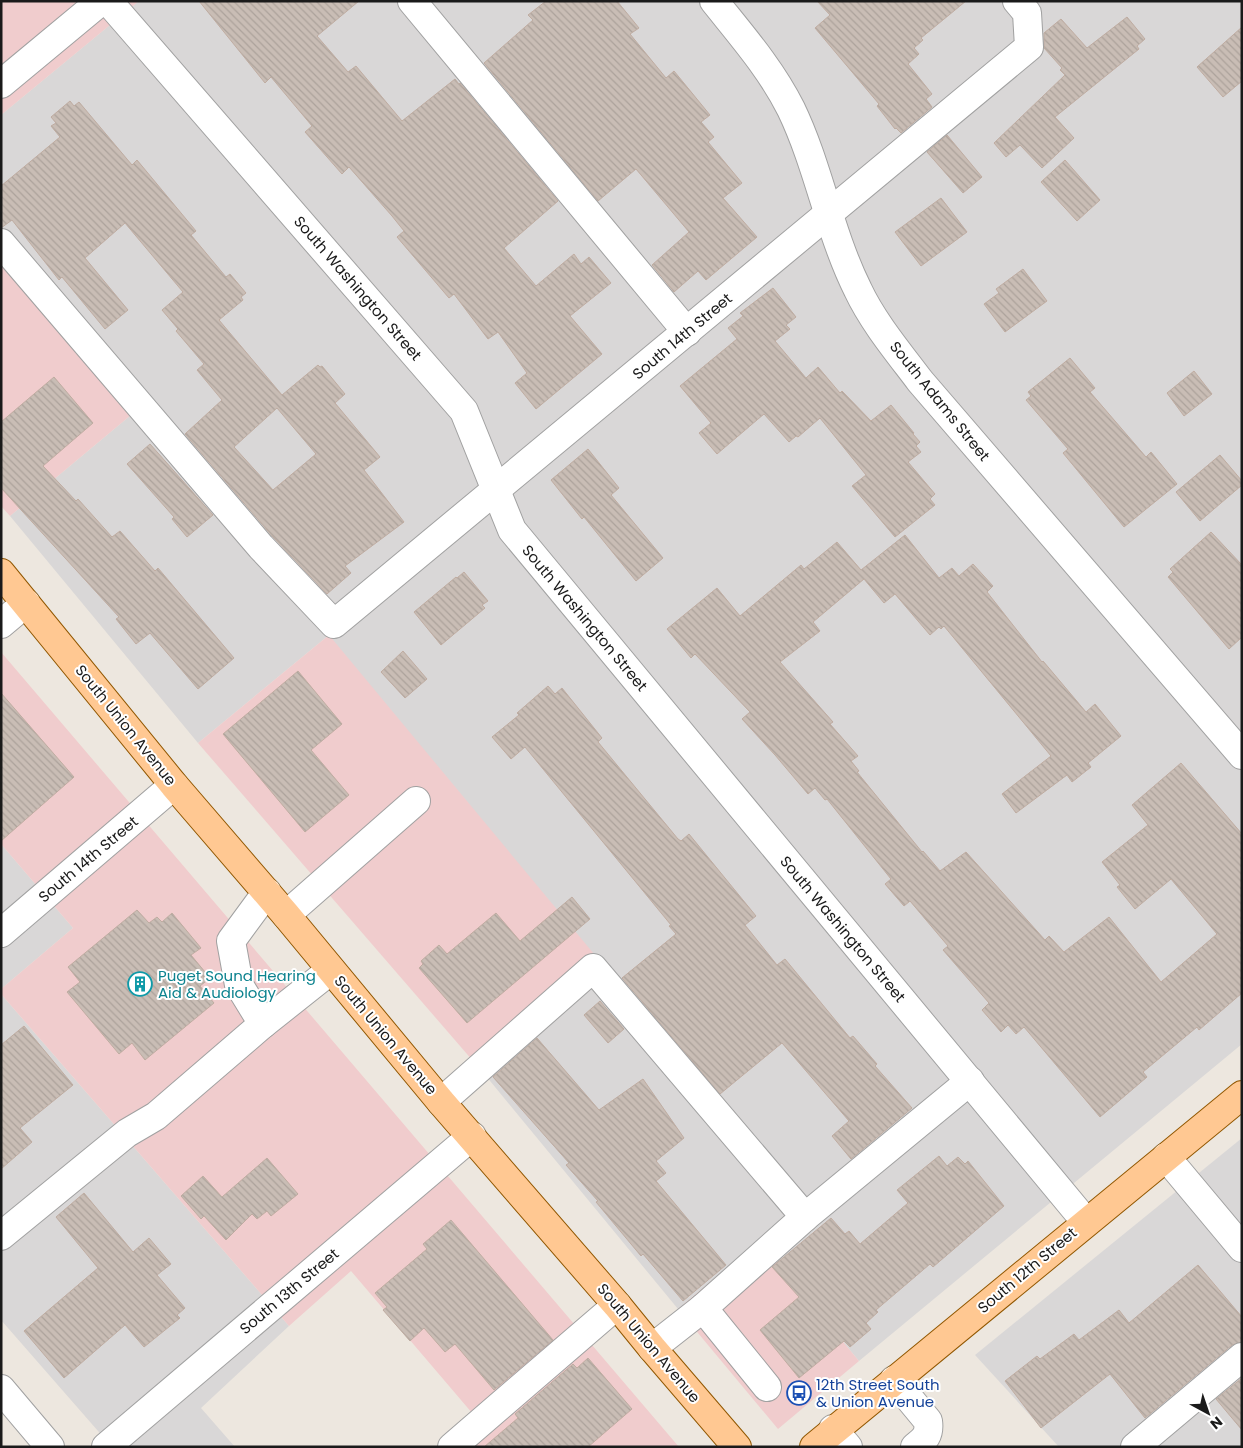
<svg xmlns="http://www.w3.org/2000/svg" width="1243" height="1448" viewBox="0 0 1243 1448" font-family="Poppins,sans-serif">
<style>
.residential{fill:#d9d7d7}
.commercial{fill:#f0cccd}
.building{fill:url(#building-back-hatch);stroke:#bfaca1;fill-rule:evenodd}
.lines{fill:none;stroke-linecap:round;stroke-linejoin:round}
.minor-casing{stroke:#a1a1a1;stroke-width:30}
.major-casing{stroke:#915700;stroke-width:30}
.minor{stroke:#fff;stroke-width:28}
.major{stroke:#ffc892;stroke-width:28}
.labels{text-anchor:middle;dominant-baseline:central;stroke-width:4;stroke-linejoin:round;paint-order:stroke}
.street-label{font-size:15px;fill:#1a1a1a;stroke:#fff}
.culture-label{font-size:15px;fill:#0d838f;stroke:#fff;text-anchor:start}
.transit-label{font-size:15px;fill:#164399;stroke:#fff;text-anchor:start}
</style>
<defs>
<pattern id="building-back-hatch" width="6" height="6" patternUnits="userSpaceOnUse" patternTransform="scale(1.25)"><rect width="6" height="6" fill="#c9bdb5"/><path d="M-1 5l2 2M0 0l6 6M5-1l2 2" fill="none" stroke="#aca29b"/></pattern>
</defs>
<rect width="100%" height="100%" fill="#ede7df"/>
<g class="residential">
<path d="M139,1h1103v1043l-383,317 -100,-120 -81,68 -192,-233 -157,-441 -131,108 -188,-227 121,-101 -130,-157v-143z"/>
<path d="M1,844l72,84 -72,61z"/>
<path d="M1,994l288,332 -88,82 34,39h-123l-111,-127z"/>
<path d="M1242,1138v309h-183l-84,-92z"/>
</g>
<g class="commercial">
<path d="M1,1h138l-138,114z"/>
<path d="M1,258l130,157 -121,101 -9,-10z"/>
<path d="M329,635l280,337 -123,104 -288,-333z"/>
<path d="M1,652l678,795h-218l23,-20 -133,-156 -62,55 -288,-332v-5l72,-61 -72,-84z"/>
<path d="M759,1241l100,120 -81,68 -100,-120z"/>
</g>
<g class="building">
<path d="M199,1h160l-42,35 31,36 8,-6 46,55 53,-42 4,5 1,-1 98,118 -54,47 32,38 38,-32 7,10 8,-7 22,26 -41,33 32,38 -66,55 -21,-26 12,-10 -29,-41 -10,7 -34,-45 -5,4 -52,-61 7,-6 -12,-15 -43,-49 -7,7 -37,-42 7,-6 -41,-49 -6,6z"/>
<path d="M546,1h71l22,27 -9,6 36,44 8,-7 36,44 -9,7 13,15 -6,5 34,41 -19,15 34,39 -51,43 -8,-9 -24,21 -22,-27 37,-33 -53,-63 -38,32 -114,-138 49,-43 -5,-5z"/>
<path d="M817,1h149l-45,37 2,2 -9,8 5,6 -11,10 24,30 -6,5 6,8 -31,26 -5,-5 -1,1 -18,-23 2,-2 -64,-76 15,-13z"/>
<path d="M1127,17l18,22 -8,7 2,3 -84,68 19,21 -32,30 -22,-23 -14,12 -12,-14 71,-68 -5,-5 2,-2 -18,-20v-15l17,-14 26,29z"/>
<path d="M1242,27v54l-19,16 -26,-30z"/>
<path d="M70,101l4,5 5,-4 53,63 5,-5 59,71 -5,4 35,42 4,-3 16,19 -5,4 2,3 -24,20 63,75 36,-30 2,2 2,-1 23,28 -10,9 45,54 -16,13 40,52 -59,44 6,7 -24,21 -54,-57 -88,-103 37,-34 -25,-30 7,-6 -28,-33 2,-2 -16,-19 21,-18 -58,-69 -40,35 43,52 -23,19 -43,-52 -3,3 -47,-60 -11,8v-42l59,-49 -9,-11 5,-3 -5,-6zM277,408l39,46 -43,36 -39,-43z"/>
<path d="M947,135l35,42 -19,16 -36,-41z"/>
<path d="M1065,160l35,40 -23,21 -36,-39z"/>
<path d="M941,198l26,34 -46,34 -26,-34z"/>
<path d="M1023,269l24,32 -42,31 -21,-28 15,-11 -3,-4z"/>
<path d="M773,288l23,29 -10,8 4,4 -15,12 31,37 12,-11 22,26 2,-2 29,30 20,-16 23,28 -1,1 7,8 -4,4 5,6 -13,10 27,32 -5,5 5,6 -40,32 -43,-51 14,-11 -46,-57 -22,19 -2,-1 -7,6 -25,-28 -47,40 -18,-21 12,-10 -31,-37 57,-47 -9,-11 15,-12 -3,-3z"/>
<path d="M1070,358l25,30 -5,4 56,65 5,-5 26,32 -53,43 -61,-74 5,-4 -42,-49 5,-4 -3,-4z"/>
<path d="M1194,371l18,23 -28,22 -17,-23z"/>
<path d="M54,377l39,46 -50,43 33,35 2,-2 34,38 8,-6 35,40 3,-3 76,90 -36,31 -48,-56 -14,11 -20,-25 3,-2 -118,-129v-66z"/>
<path d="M150,444l63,71 -26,22 -15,-18 2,-2 -47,-53z"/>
<path d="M588,449l31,39 -8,7 52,63 -27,23 -52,-64 -2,2 -31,-39z"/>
<path d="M1220,455l22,26v4l-42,36 -24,-29z"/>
<path d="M1211,532l31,33v72l-13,12 -61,-72 5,-5 -3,-3z"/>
<path d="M905,535l34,43 13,-10 7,8 14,-12 20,22 -6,6 55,70 1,-1 43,51 9,-8 26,32 -33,27 3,4 -19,15 -5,-7 -51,38 -14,-19 49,-38 -107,-130 -3,3 -2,-2 -9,8 -35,-41 -11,9 -20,-24 -51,43 7,9 -40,31 53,60 -3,2 28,32 -7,5 8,10 -2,1 65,80 1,-1 17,20 26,-19 79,88 4,-4 15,16 45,-35 52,65 56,-48 -46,-55 -36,30 -18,-22 3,-2 -18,-23 46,-37 -16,-20 49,-42 61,71v159l-43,37 -2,-3 -54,45 4,5 -47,40 -76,-90 -8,7 -8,-9 -7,7 -19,-22 7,-7 -46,-53 5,-4 -38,-45 -6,5 -19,-22 6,-5 -64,-80 -2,1 -10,-12 -7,6 -33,-39 -33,-36 8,-7 -55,-58 -4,4 -24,-29 50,-41 23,28 61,-51 3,4 33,-27 24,28z"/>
<path d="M464,572l24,29 -6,4 3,3 -44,37 -27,-33 42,-35 1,1z"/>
<path d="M403,651l24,28 -22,19 -24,-26z"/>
<path d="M298,671l44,53 -31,26 38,45 -44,37 -82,-98z"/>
<path d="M548,686l7,8 7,-6 40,50 -4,4 80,97 3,2 8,-7 67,82 -11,9 32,40 8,-6 65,79 3,-2 24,28 -2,2 37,42 -61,51 -19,-23 17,-15 -67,-78 -62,51 -98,-116 54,-44 -7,-8 2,-1 -146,-178 -14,12 -19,-22 27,-22 -2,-2z"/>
<path d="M1,693l73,84 -73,64z"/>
<path d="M572,897l18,22 -123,104 -48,-55 4,-4 -2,-3 18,-16 8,9 49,-41 24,28z"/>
<path d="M137,910l12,13 8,-6 5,5 10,-9 29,35 -10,7 19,23 -10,8 14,17 -69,57 -13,-17 -13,11 -52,-62 13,-10 -12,-15z"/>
<path d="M600,1001l24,28 -16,14 -24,-28z"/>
<path d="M24,1026l49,59 -53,43 12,14 -31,27v-124z"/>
<path d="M537,1038l62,72 44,-31 41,59 -28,23 10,12 -10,8 70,84 -43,36 -40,-47 -2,2 -45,-54 2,-1 -32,-36 3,-2 -76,-86z"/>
<path d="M939,1156l8,10 11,-9 7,7 3,-3 36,45 -71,61 -3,-3 -54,46 2,2 -12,11 5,6 -21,18 -6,-6 -45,37 -39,-48 39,-33 -27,-30 59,-49 14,16 4,-3 11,13 48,-41 -11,-13z"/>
<path d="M267,1158l31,36 -27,22 -4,-5 -10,8 -5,-5 -26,26 -22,-24 -3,3 -20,-23 22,-20 19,21z"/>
<path d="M84,1193l49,59 16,-14 22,26 -14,11 28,33 -8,7 3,3 -36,29 -19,-22 -61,53 -40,-47 74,-63 -42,-51z"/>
<path d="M451,1220l102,120 -59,50 -39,-46 -10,8 -21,-24 -14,13 -27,-31 4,-3 -12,-14 52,-44 -4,-5z"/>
<path d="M1198,1265l44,52v25l-10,3 -87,73 -35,-44 -69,54 -36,-47 32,-25 3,3 34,-25 5,6 40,-30 10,13z"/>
<path d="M588,1358l44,51 -44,38h-104l34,-29 -3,-4 58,-50 4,4z"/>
<path d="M1242,1378v52l-26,-31z"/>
</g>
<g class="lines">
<g class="minor-casing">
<g id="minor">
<path d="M108,1l356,410 48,119 574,692"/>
<path d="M412,1l275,331"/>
<path d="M714,1c28,35 57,68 77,108 28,58 38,123 67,181 15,32 41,63 62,91l322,374"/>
<path d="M1,84l100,-83"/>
<path d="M1,243l260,304 73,77 695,-577 -2,-34 -10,-12"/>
<path d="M1,624l25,-21"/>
<path d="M286,915l130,-114"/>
<path d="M1,933l173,-148"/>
<path d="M263,1024l-24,-39 -8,-44 36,-49"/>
<path d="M441,1102l152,-134 212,249"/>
<path d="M1166,1157l76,91"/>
<path d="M1,1236l126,-103 29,-17 107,-92 68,-54"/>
<path d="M703,1308l64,79"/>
<path d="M652,1348l51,-40 102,-91 165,-136"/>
<path d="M894,1380l34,41c2,14 -3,18 -13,26"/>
<path d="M1,1389l49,58"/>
<path d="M833,1429l15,18"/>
<path d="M106,1447l366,-311"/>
<path d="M452,1447l165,-142"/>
<path d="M1135,1447l107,-90"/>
</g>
</g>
<g class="major-casing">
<g id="major">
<path d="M1,573l173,212 112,130 155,187 176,203 35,43 85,99"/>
<path d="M814,1447l428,-352"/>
</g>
</g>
<use href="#minor" class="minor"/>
<use href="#major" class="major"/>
</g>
<defs>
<g id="building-ring" transform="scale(1.25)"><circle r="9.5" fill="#fff" stroke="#0f9aa8" stroke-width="1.5"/><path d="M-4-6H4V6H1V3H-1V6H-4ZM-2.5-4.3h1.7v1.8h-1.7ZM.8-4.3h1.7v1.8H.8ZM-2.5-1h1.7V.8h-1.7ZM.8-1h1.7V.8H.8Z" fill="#0f9aa8"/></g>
<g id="bus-ring" transform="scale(1.25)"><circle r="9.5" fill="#fff" stroke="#1a4fb4" stroke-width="1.5"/><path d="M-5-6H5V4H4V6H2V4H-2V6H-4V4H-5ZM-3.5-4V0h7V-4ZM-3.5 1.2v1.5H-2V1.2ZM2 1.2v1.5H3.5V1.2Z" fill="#1a4fb4"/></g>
</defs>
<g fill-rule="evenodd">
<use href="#building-ring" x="140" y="984"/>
<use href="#bus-ring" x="799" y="1393"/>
</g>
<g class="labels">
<g class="street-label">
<text transform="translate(358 288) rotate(49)">South Washington Street</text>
<text transform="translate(682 336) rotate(-40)">South 14th Street</text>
<text transform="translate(940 401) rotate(51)">South Adams Street</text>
<text transform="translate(585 618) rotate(50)">South Washington Street</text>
<text transform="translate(126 725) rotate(51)">South Union Avenue</text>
<text transform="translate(88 859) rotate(-40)">South 14th Street</text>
<text transform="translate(843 929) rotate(50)">South Washington Street</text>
<text transform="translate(386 1035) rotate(50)">South Union Avenue</text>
<text transform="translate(1027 1270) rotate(-40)">South 12th Street</text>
<text transform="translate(289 1291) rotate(-40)">South 13th Street</text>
<text transform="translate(649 1343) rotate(50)">South Union Avenue</text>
</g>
<g class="culture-label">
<text x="158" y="975">Puget Sound Hearing<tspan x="158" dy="17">Aid &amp; Audiology</tspan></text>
</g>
<g class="transit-label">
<text x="816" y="1384">12th Street South<tspan x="816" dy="17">&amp; Union Avenue</tspan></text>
</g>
</g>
<rect width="1243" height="1448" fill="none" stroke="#1a1a1a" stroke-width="5"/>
<g transform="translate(1208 1413) rotate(140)" stroke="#ffffff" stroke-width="4" paint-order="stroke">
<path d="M0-4L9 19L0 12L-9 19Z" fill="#1a1a1a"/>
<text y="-8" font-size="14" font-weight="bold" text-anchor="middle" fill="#1a1a1a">N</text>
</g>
</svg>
